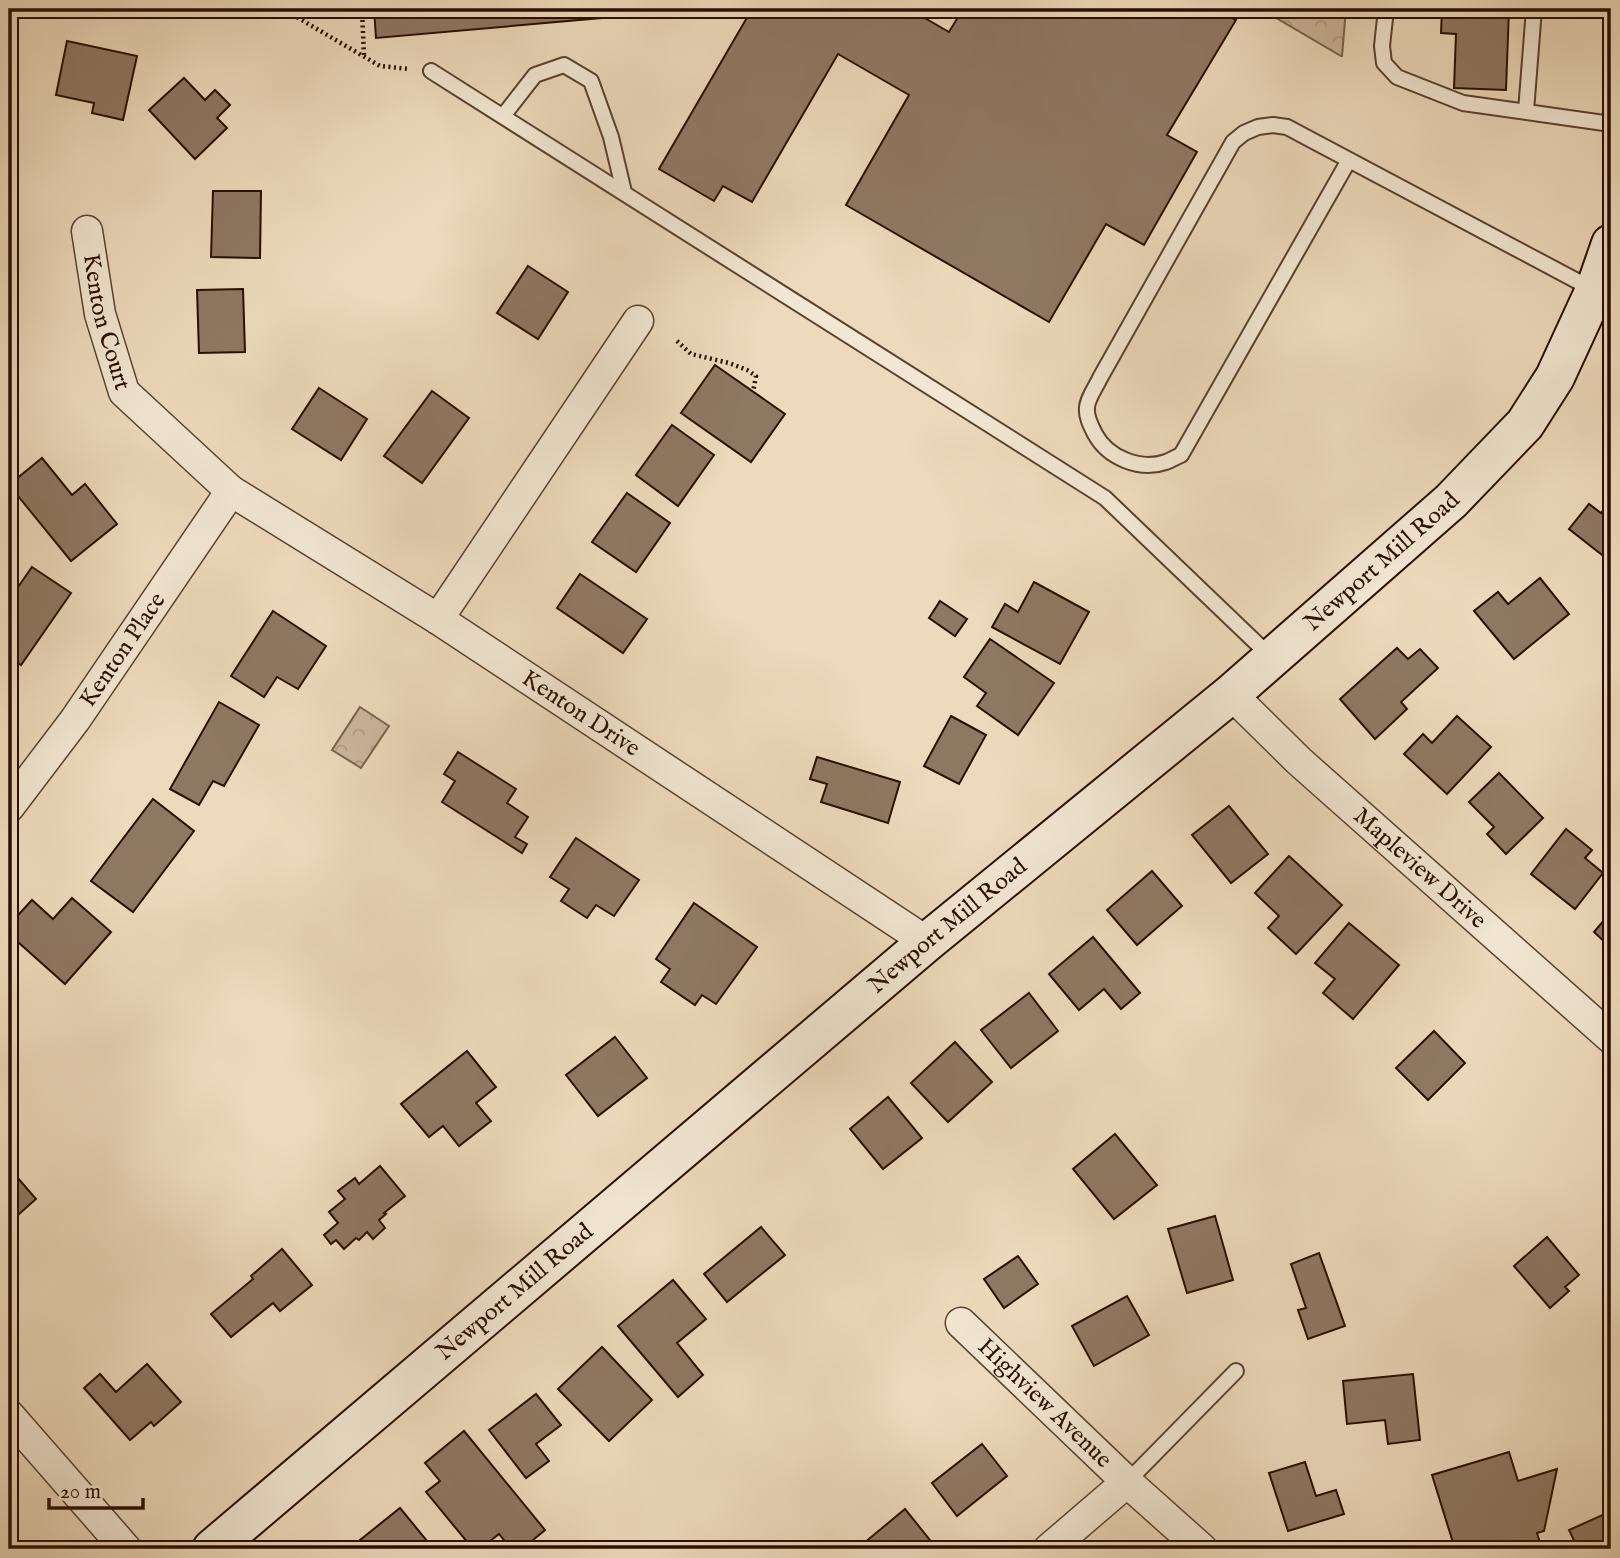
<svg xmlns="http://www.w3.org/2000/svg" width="1620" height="1558" viewBox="0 0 1620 1558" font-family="'IM FELL English',serif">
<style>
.park{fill:url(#park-crowns);stroke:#7a624e;stroke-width:2}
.building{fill:#8f7862;stroke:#290e00;stroke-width:2}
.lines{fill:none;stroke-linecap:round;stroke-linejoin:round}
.lane-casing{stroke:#5a412f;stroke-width:18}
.street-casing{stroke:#5a412f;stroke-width:33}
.secondary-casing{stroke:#290e00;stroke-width:42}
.path{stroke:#290e00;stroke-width:4.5;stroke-dasharray:2 3.5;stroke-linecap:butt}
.lane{stroke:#f3e7d3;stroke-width:14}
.street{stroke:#f3e7d3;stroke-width:30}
.secondary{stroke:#f3e7d3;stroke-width:38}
.labels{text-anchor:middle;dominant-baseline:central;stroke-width:5;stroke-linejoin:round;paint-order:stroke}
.street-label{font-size:24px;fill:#290e00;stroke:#f3e7d3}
</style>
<defs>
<pattern id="park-crowns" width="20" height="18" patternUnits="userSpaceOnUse" patternTransform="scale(1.75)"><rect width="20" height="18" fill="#ccb79c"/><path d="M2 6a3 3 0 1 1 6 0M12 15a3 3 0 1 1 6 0" fill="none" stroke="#af9c85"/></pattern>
</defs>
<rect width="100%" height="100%" fill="#eddabc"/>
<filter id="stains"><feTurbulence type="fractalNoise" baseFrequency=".00286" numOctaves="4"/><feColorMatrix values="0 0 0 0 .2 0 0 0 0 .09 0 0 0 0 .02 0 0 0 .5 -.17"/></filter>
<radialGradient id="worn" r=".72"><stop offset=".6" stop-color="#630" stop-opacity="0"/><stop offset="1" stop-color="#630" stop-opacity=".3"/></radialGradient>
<g class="park">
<path d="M1261,9h85l-4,47h-1z"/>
<path d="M360,707l29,19 -28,42 -29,-18z"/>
</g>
<g class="building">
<path d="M374,9h296v3l-294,26z"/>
<path d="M752,9h157l40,23 14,-23h253l20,11 -69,115 30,17 -53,93 -38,-21 -57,98 -203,-117 63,-110 -71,-41 -86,148 -29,-16 -9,15 -55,-32z"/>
<path d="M1442,9h67l-3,81 -52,-2 2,-54 -15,-1z"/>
<path d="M67,41l70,15 -14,64 -31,-7 2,-10 -38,-8z"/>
<path d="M184,78l21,22 10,-10 15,15 -13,13 10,10 -32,31 -46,-49z"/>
<path d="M213,191h48l-1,67 -49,-1z"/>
<path d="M528,266l40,26 -30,47 -41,-26z"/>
<path d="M243,289l2,63 -46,1 -2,-63z"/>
<path d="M715,365l70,49 -34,48 -70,-49z"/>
<path d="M319,388l48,31 -26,41 -49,-31z"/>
<path d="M432,391l37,27 -47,65 -38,-27z"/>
<path d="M672,425l42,30 -36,51 -42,-31z"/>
<path d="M42,458l30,37 13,-11 32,40 -46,37 -62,-76z"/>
<path d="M627,493l43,30 -34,49 -44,-30z"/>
<path d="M1611,500v62l-42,-33 20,-25 12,9z"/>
<path d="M32,567l39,26 -50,72 -12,-8v-57z"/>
<path d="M580,574l67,45 -24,34 -66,-45z"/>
<path d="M1540,578l29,36 -55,45 -40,-48 24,-19 10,12z"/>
<path d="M1034,582l55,30 -29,52 -68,-37 13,-23 13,8z"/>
<path d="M940,601l27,18 -12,17 -26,-18z"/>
<path d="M273,611l53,35 -28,43 -21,-12 -13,20 -33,-21z"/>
<path d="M990,639l64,44 -36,52 -41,-29 9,-13 -22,-16z"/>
<path d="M1397,648l11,11 12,-10 18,19 -37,34 6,7 -32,30 -35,-40z"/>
<path d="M219,702l40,23 -35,61 -11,-5 -14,24 -29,-16z"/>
<path d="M951,716l35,19 -27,49 -35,-18z"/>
<path d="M1457,716l34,31 -44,47 -43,-40 19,-20 9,9z"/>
<path d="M458,752l58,37 -9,14 21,14 -13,20 12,7 -5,9 -80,-51 13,-21 -11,-7z"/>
<path d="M817,757l83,25 -12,41 -67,-21 6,-18 -17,-5z"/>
<path d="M1499,773l44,45 -37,36 -19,-20 7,-7 -25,-25z"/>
<path d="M153,799l41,32 -61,81 -42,-31z"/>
<path d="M1229,806l39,48 -37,29 -39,-48z"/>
<path d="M1566,829l26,21 -7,8 18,15 -28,36 -44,-35z"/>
<path d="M576,838l63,42 -25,36 -18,-11 -9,13 -26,-17 8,-12 -19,-12z"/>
<path d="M1289,856l53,49 -46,49 -28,-26 11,-12 -24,-23z"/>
<path d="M1152,871l30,35 -45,39 -30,-35z"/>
<path d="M72,898l39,34 -46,52 -56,-50v-9l23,-25 21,19z"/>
<path d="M694,903l63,44 -41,57 -14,-9 -7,10 -34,-23 9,-13 -14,-10z"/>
<path d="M1611,912v36l-17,-16z"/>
<path d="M1349,923l50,42 -46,54 -30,-26 12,-14 -20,-16z"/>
<path d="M1093,937l47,56 -19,16 -17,-20 -25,21 -30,-36z"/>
<path d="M1029,993l29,38 -47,37 -30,-38z"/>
<path d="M1434,1031l31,32 -37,37 -32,-32z"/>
<path d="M615,1037l32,41 -49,38 -32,-41z"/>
<path d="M955,1042l37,40 -44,40 -37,-39z"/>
<path d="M467,1051l29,36 -20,16 15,18 -32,25 -16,-20 -14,11 -28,-33z"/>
<path d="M888,1097l34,41 -39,31 -33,-40z"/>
<path d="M1115,1134l42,51 -43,34 -41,-50z"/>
<path d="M380,1166l25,30 -21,17 2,1 -7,6 6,8 -12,11 -6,-7 -8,8 -3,-2 -12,11 -8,-9 -5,4 -7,-9 14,-12 -9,-11 16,-13 -7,-8 17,-13 4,6z"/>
<path d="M10,1169l26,30 -27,24v-53z"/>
<path d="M1215,1216l18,64 -46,13 -19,-64z"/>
<path d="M761,1227l24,28 -58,47 -23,-28z"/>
<path d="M1547,1237l32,38 -14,12 4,4 -19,17 -36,-42z"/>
<path d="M282,1249l30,36 -32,26 -7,-8 -42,34 -20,-23 42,-35 -2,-3z"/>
<path d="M1319,1253l26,73 -37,13 -10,-29 8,-2 -15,-44z"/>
<path d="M1018,1256l20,28 -34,24 -20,-29z"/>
<path d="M673,1280l33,39 -29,24 26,32 -25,22 -60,-71z"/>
<path d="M1127,1296l22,39 -55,31 -22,-40z"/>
<path d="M602,1347l50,53 -43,41 -51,-52z"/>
<path d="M147,1364l34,38 -27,24 -3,-4 -21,18 -46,-52 16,-14 16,18z"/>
<path d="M1413,1374l7,66 -32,4 -3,-24 -38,4 -4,-43z"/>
<path d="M536,1394l25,31 -25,19 13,17 -23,17 -37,-48z"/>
<path d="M464,1431l81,99 -23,19h-11l-12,-15 -19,15h-7l-47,-57 14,-11 -15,-18z"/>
<path d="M982,1444l25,32 -50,40 -25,-33z"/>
<path d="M1509,1452l9,29 39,-12 -13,62 -7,2 5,16h-87l-23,-74z"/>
<path d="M1305,1462l11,34 20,-6 8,24 -56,17 -19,-58z"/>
<path d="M400,1508l32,39 -3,2h-78l-1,-1z"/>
<path d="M905,1509l29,36 -5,4h-59l-6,-6z"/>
<path d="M1607,1513l4,9v27h-33l-9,-19z"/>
</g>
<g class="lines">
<g class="lane-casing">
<g id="lane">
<path d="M1386,9l-4,37 2,17 13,14 66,26 148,21"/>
<path d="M431,71l674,427 166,159"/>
<path d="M1526,111l8,-102"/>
<path d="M503,116l32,-41 29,-10 27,16 20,56 13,55"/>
<path d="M1349,160l-168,295c-5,2 -10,5 -15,7 -26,9 -58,-4 -71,-28 -4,-8 -9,-17 -8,-26 0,-9 9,-21 13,-30l133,-236 11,-9 14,-6 15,-2 14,2 307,163"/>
<path d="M1127,1482l109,-111"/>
</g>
</g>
<g class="street-casing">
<g id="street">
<path id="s1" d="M87,231l13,83 24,78 107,99 207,128 489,323"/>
<path d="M438,619l200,-298"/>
<path id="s2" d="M1231,694l68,67 312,277"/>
<path id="s3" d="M9,807l66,-87 156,-229"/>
<path id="s4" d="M961,1323l166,159 75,67"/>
<path d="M9,1415l117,134"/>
<path d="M1049,1549l78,-67"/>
</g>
</g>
<g class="secondary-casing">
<g id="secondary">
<path id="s5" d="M212,1549l715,-607 304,-248 220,-193 74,-77 30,-47 40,-87 16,-46"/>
</g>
</g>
<g class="path">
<path d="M283,9l97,57 30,3"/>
<path d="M362,9l2,47"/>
<path d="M677,341l14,13 38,9 18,7 9,6 -3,16"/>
</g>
<use href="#lane" class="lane"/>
<use href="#street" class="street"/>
<use href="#secondary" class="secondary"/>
</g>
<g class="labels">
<g class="street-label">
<text stroke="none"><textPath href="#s1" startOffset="93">Kenton Court</textPath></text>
<text stroke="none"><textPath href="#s5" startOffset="1531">Newport Mill Road</textPath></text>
<text stroke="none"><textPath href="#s3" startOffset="194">Kenton Place</textPath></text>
<text stroke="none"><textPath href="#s1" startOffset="726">Kenton Drive</textPath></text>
<text stroke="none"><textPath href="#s2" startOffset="257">Mapleview Drive</textPath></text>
<text stroke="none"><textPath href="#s5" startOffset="964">Newport Mill Road</textPath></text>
<text stroke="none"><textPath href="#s5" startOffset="397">Newport Mill Road</textPath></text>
<text stroke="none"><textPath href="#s4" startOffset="116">Highview Avenue</textPath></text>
</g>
</g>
<rect width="1620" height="1558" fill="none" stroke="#eddabc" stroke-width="35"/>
<rect x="10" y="10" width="1599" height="1537" fill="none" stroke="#290e00" stroke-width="3.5"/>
<rect x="18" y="18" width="1585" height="1523" fill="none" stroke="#290e00" stroke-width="2"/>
<path d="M49 1498v10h94v-10" fill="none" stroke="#290e00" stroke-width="3.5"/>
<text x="60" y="1498" font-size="21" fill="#290e00" stroke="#f3e7d3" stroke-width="5" paint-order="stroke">20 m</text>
<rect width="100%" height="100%" filter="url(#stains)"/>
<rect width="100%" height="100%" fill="url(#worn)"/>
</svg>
